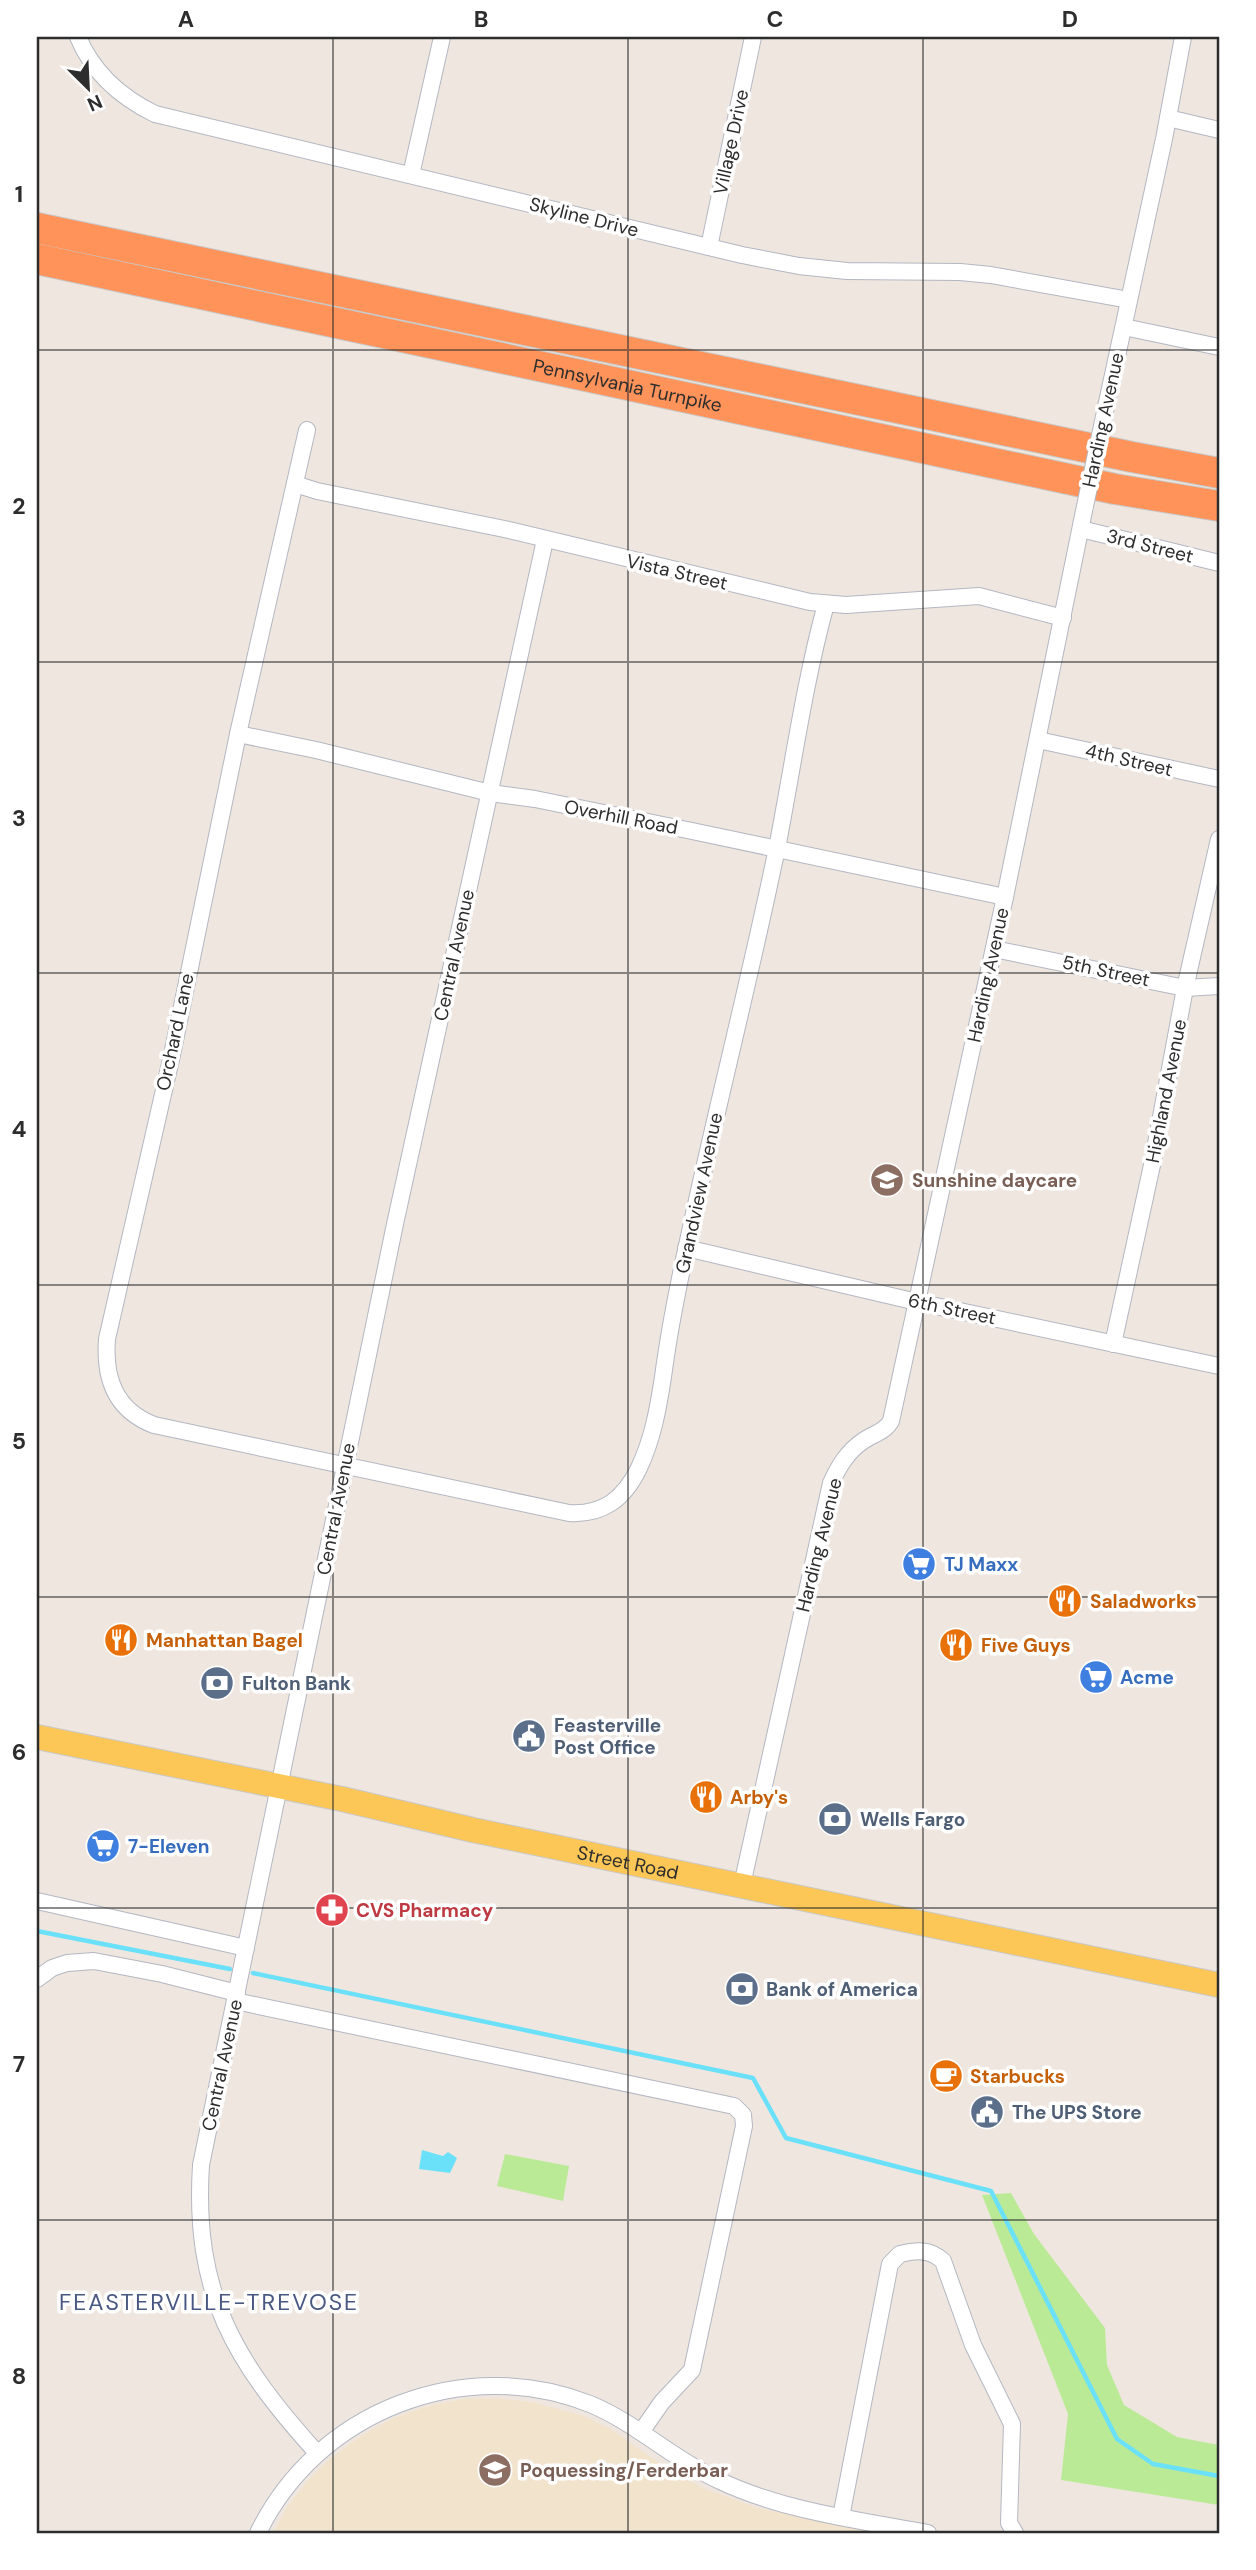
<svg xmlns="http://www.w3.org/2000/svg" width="1256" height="2570" viewBox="0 0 1256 2570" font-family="'DM Sans',sans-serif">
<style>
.education{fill:#f2e3cd}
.green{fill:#bbea97}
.water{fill:#6ae0f9}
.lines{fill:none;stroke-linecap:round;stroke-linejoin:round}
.stream{stroke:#6ae0f9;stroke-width:4.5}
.street-casing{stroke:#b3b7c2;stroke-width:18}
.primary-casing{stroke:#c8c8c8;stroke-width:26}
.highway-casing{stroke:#c8c8c8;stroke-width:32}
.street{stroke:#fff;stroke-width:16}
.primary{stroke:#fdc757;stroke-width:24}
.highway{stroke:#ff935a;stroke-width:30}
.street-bridge-casing{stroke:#b3b7c2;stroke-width:18;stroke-linecap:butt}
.street-bridge{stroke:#fff;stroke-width:16}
.grid{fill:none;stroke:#2d2d2d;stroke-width:2;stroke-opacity:0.55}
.labels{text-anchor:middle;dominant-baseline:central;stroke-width:7;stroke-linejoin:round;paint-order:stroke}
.street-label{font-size:19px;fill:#2d2d2d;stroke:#fff}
.education-label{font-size:19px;font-weight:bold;fill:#785e54;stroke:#fff;text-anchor:start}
.shop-label{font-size:19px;font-weight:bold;fill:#366cbe;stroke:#fff;text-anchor:start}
.food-label{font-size:19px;font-weight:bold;fill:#c56008;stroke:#fff;text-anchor:start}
.service-label{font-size:19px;font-weight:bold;fill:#4e5e75;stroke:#fff;text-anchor:start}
.health-label{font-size:19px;font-weight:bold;fill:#be3a42;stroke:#fff;text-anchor:start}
.quarter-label{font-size:23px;letter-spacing:2px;fill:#495883;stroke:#fff}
.neatline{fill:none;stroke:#2d2d2d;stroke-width:2.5}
.grid-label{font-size:23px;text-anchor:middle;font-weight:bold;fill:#2d2d2d}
</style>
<rect width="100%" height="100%" fill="#efe7df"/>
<path class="education" d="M497,2398l36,4 51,14 30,15 36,26 51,30 57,21 119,25h-604l14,-26 22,-28 18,-18 35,-26 32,-17 33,-12 35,-7z"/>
<g class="green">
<path d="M505,2154l64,12 -6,35 -66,-15z"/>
<path d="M1011,2193l23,41 71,94 2,37 17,40 53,32 42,8v60l-158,-25 7,-66 -86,-219z"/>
</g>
<path class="water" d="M422,2150l21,6 5,-4 9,6 -7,15 -31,-4z"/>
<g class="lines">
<g class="stream">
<path d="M37,1931l193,38"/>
<path d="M253,1973l500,105 33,60 205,53 126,248 36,25 66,12"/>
</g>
<g class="street-casing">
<g id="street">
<path d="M78,37c15,36 42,60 77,77l587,141 57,11 48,5 113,1 31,3 138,25"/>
<path d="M1168,118l51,12"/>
<path d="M411,175l31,-138"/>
<path d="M709,247l44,-210"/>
<path d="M1124,327l95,20"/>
<path d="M1106,407l58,-268 19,-102"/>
<path d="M307,430l-69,304 -66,321 -65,284c-3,39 8,71 47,86l415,88c34,2 55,-14 70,-45 14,-30 19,-59 24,-91 6,-46 15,-91 25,-136 28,-131 62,-262 89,-393 16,-82 27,-164 49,-244"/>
<path d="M295,484l22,7 192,39 301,72 36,3 133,-9 84,22"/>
<path d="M1081,529l138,34"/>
<path d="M238,734l78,16 174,43 45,6 157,32 313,66"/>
<path d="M1038,740l181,39"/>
<path d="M994,949l191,39 34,-2"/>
<path d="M686,1248l231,54 302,64"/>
<path d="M1113,1344l39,-179 33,-177 34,-149"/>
<path d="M742,1885l89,-402c8,-17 16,-31 32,-42 10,-7 22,-9 28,-20l114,-524 80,-391"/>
<path d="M37,1901l209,47"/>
<path d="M37,1979l15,-11 15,-5 27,-2 68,13 75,19"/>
<path d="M235,2001l499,105 9,9 1,11 -52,244 -30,32 -21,30"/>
<path d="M317,2453c-83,-92 -124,-160 -116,-288l194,-941 150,-684"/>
<path d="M841,2517l49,-253 10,-10c17,-4 30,-5 43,7l30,84 39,79 -3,99 6,10"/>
<path d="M258,2533c59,-122 206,-179 332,-129 46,19 83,55 128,76 65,31 139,40 210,53"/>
</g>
</g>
<g class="primary-casing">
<g id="primary">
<path id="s1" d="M37,1737l305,62 131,31 746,155"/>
</g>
</g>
<g class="highway-casing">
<g id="highway">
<path d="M37,228l1095,229 87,16"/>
<path id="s2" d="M37,259l1078,230 104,17"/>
</g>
</g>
<use href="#street" class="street"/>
<use href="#primary" class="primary"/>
<use href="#highway" class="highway"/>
<g class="street-bridge-casing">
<path id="street-bridge" d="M1085,506l21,-99"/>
</g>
<use href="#street-bridge" class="street-bridge"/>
</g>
<path class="grid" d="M333,37v2496M628,37v2496M923,37v2496M37,350h1182M37,662h1182M37,973h1182M37,1285h1182M37,1597h1182M37,1908h1182M37,2220h1182"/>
<defs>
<g id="school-disc" transform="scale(1.75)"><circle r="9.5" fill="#8d6e63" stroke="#fff"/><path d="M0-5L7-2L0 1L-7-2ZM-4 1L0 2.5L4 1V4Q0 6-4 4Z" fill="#fff"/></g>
<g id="supermarket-disc" transform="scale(1.75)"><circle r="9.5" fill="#3f7fe0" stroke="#fff"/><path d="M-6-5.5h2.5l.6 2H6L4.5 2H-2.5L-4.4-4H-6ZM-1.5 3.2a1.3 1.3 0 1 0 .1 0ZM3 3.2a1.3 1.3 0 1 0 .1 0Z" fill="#fff"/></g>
<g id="restaurant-disc" transform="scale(1.75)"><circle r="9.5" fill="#e8710a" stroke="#fff"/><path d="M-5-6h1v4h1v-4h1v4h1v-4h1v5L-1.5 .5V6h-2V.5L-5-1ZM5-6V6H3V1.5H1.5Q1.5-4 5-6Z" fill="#fff"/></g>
<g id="bank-disc" transform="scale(1.75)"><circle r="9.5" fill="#5c6f8a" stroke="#fff"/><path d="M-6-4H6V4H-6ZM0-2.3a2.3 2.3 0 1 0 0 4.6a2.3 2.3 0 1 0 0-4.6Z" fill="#fff"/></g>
<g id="civic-disc" transform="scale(1.75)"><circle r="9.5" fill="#5c6f8a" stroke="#fff"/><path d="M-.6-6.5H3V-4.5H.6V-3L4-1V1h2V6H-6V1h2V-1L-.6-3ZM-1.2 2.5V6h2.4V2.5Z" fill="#fff"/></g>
<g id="pharmacy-disc" transform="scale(1.75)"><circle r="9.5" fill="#e0444e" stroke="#fff"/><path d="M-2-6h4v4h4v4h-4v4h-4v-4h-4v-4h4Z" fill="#fff"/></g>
<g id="cafe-disc" transform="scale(1.75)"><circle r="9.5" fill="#e8710a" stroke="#fff"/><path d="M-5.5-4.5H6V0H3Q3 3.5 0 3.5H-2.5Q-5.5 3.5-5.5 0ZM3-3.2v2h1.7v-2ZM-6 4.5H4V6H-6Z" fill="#fff"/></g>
</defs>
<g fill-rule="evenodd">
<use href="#school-disc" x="887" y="1180"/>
<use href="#supermarket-disc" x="919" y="1564"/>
<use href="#restaurant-disc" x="1065" y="1601"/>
<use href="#restaurant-disc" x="121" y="1640"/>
<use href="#restaurant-disc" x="956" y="1645"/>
<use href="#supermarket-disc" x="1096" y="1677"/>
<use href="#bank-disc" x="217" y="1683"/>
<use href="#civic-disc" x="529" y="1736"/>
<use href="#restaurant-disc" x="706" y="1797"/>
<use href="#bank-disc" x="835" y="1819"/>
<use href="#supermarket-disc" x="103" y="1846"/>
<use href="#pharmacy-disc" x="332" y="1910"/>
<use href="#bank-disc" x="742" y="1989"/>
<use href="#cafe-disc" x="946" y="2076"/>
<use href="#civic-disc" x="987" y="2112"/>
<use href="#school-disc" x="495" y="2470"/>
</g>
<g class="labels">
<g class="street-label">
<text transform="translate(731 142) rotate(-78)">Village Drive</text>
<text transform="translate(584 217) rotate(14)">Skyline Drive</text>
<text stroke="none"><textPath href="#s2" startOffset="604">Pennsylvania Turnpike</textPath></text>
<text transform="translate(1103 420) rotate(-78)">Harding Avenue</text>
<text transform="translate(1150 546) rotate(14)">3rd Street</text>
<text transform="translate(677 572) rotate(13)">Vista Street</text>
<text transform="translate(1129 760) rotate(13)">4th Street</text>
<text transform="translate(621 817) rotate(11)">Overhill Road</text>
<text transform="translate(454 955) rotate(-78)">Central Avenue</text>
<text transform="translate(1106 971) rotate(12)">5th Street</text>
<text transform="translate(988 975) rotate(-78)">Harding Avenue</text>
<text transform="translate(175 1032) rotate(-78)">Orchard Lane</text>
<text transform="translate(1166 1091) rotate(-79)">Highland Avenue</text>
<text transform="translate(699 1193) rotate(-78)">Grandview Avenue</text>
<text transform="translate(952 1309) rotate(12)">6th Street</text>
<text transform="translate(336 1509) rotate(-79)">Central Avenue</text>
<text transform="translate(819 1545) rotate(-76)">Harding Avenue</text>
<text stroke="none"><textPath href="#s1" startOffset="604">Street Road</textPath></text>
<text transform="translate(222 2065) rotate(-78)">Central Avenue</text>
</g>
<g class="education-label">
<text x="912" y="1180">Sunshine daycare</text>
<text x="520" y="2470">Poquessing/Ferderbar</text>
</g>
<g class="shop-label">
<text x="944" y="1564">TJ Maxx</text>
<text x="1120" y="1677">Acme</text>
<text x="128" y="1846">7-Eleven</text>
</g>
<g class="food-label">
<text x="1090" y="1601">Saladworks</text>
<text x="146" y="1640">Manhattan Bagel</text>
<text x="981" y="1645">Five Guys</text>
<text x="730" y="1797">Arby's</text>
<text x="970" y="2076">Starbucks</text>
</g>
<g class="service-label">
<text x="242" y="1683">Fulton Bank</text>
<text x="554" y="1725">Feasterville<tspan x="554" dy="22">Post Office</tspan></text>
<text x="860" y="1819">Wells Fargo</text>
<text x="766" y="1989">Bank of America</text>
<text x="1012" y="2112">The UPS Store</text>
</g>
<g class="health-label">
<text x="356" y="1910">CVS Pharmacy</text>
</g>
<g class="quarter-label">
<text x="209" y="2302">FEASTERVILLE-TREVOSE</text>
</g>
</g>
<rect width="1256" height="2570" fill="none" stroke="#ffffff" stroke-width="77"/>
<g transform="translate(88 88) rotate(156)" stroke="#ffffff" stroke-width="5" paint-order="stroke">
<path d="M0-5L12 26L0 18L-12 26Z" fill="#2d2d2d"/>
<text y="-10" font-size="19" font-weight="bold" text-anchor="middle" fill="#2d2d2d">N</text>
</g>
<rect x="38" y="38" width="1180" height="2494" class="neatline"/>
<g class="grid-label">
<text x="186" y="27">A</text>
<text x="481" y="27">B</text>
<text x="775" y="27">C</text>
<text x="1070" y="27">D</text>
<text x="19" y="202">1</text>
<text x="19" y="514">2</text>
<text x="19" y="826">3</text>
<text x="19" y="1137">4</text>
<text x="19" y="1449">5</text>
<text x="19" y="1760">6</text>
<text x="19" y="2072">7</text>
<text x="19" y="2384">8</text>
</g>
</svg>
